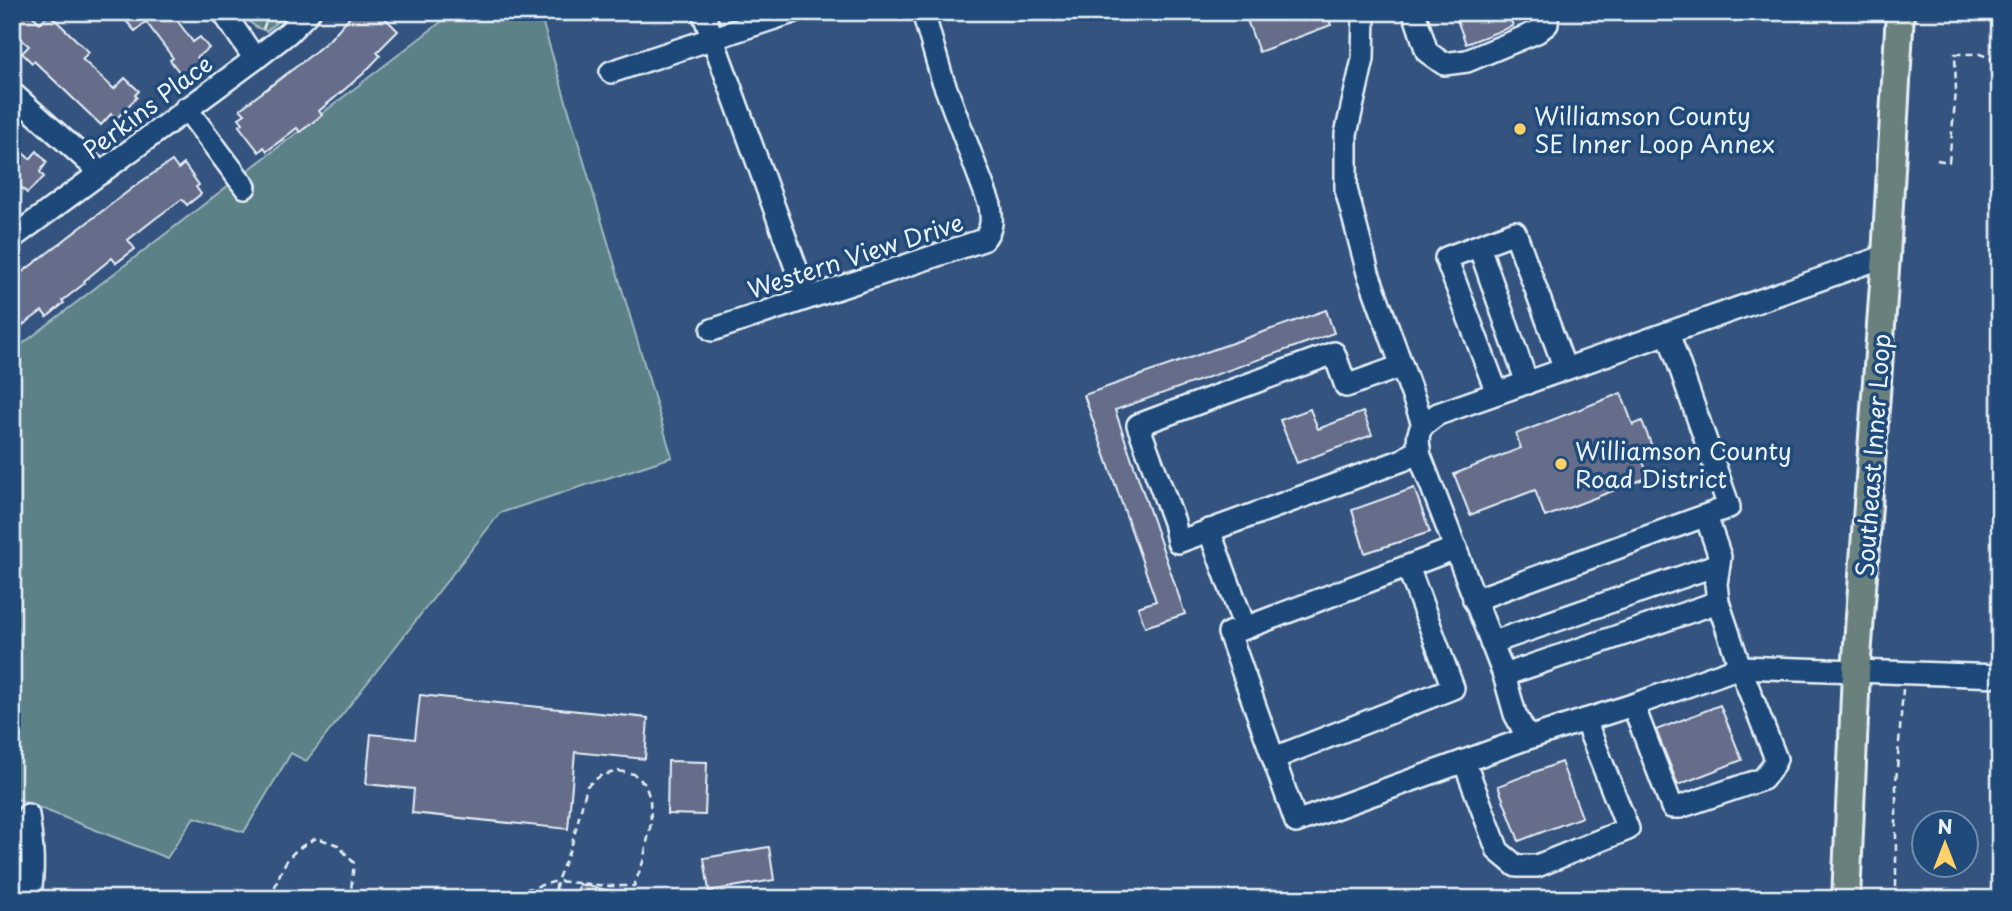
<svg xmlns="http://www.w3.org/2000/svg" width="2012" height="911" viewBox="0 0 2012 911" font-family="'Playpen Sans',sans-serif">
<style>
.green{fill:#5c8187;stroke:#a2b9c0;stroke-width:2}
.building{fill:#666d8a;stroke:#e8f1f8;stroke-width:2}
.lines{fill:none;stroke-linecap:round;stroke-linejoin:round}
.minor-casing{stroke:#e8f1f8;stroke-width:26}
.major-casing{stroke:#e8f1f8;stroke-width:32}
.path{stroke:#e8f1f8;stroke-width:2.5;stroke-dasharray:7 5;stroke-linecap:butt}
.minor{stroke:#1f4a7a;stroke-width:21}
.major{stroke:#6a807c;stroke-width:26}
.poi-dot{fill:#ffd166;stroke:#1f4a7a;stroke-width:2.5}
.labels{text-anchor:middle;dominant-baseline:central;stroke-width:7;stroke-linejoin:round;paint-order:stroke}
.street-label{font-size:24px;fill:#e8f1f8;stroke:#1f4a7a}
.poi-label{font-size:24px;fill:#e8f1f8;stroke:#1f4a7a;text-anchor:start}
</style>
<rect width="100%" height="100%" fill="#34547f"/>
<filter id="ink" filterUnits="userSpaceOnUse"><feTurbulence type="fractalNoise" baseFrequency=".0143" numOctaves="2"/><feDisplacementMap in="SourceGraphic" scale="14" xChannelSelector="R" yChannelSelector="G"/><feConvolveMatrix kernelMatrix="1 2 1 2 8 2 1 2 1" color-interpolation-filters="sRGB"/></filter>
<g filter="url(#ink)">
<g class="green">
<path d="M241,12h47l-21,19c-13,-3 -18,-9 -26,-19z"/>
<path d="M450,15l93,9 129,433 -172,56 -194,248 -15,-8 -47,79 -50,-15 -27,41 -155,-61v-445z"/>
</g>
<g class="building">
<path d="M12,12h17l11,11 9,-9 40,38 -7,7 32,30 11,-11 14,13 -4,4 2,2 -21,22 -5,-5 -10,11 -67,-64 -2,2 -10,-10 7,-7 -17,-15z"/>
<path d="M118,12h53l22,30 7,-5 9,11 -12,9 5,6 -19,14 -13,-17 3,-2 -27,-36 -11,9z"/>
<path d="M354,12h25l19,19 -21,21 3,4 -17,18 -44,37 3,4 -22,17 -3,-4 -30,23 -3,-4 -5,5 -20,-26 4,-3 -4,-5 6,-4 -5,-5 65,-49 24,-20z"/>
<path d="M1244,12h82l5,13 -72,27z"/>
<path d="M1454,12h54l5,14 -47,18z"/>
<path d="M12,144l18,15 7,-8 10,11 -7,10 4,5 -17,16 -15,-15z"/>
<path d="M172,161l6,8 6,-5 15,21 -3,2 5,7 -14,11 -5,-6 -26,19 -28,22 7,9 -19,14 -4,-5 -28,23 1,2 -23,18 2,2 -17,14 -5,-6 -30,22v-53l127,-97z"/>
<path d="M1326,310l8,23 -219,77 70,204 -40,13 -7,-20 18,-6 -72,-206z"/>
<path d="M1621,393l12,32 9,-4 11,28 -13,5 9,23 -104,40 -10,-27 -65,25 -16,-41 67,-26 -5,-14z"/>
<path d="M1310,409l8,20 45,-17 9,23 -75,28 -17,-43z"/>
<path d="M1414,488l16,44 -65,21 -13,-43z"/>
<path d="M420,695l228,23 -3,41 -70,-7 -7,77 -156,-16 2,-24 -48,-5 5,-50 44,5z"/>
<path d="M1720,705l22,55 -64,25 -22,-55z"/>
<path d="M668,761l39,1 -2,53 -38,-1z"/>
<path d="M1561,762l21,55 -63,24 -21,-55z"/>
<path d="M769,847l5,33 -65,11 -5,-33z"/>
<path d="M579,884l41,9v6h-44z"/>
</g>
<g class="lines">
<g class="minor-casing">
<g id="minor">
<path d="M223,12l32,47"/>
<path d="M703,12l104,286"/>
<path d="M1364,12l-1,47 -17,75v55l22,84 55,151"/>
<path d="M1414,12l13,40 17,12 23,-3 70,-29 10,-8 1,-12"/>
<path d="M611,72l182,-60"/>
<path d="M12,93l89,80"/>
<path d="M186,108l59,79"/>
<path d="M12,238l243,-179 33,-26 21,-21"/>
<path d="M1479,246l48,137"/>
<path d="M1886,256l-448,158c-21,14 -22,18 -18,42l84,219 11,39 13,24 105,-33 107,-38 260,9"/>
<path d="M712,330l271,-90c10,-12 9,-20 7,-35l-48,-127 -19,-66"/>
<path d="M1402,366l-56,20 -12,-33 -196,72 36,97 4,20 225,-82 16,-11"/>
<path d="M1497,393l-51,-135 69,-26 50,137"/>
<path d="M1209,530l36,98 211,-80"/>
<path d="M1474,600l255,-93 -61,-174"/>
<path d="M1245,628l-16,5 67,189 232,-84"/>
<path d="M1491,643l228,-79"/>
<path d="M1504,675l214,-73"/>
<path d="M1633,705l39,102h8l83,-28 7,-9 6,-11 -36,-92 -22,-65 -2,-18 4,-27 -14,-41"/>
<path d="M1274,758l179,-70 -45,-121"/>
<path d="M1464,761l34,90 18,15h21l91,-37 -43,-109"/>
<path d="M28,815c4,29 7,55 1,84"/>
</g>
</g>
<g class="major-casing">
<path id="major" d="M1846,899l10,-227 30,-416 14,-244"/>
</g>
<g class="path">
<path d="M263,29l7,-17"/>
<path d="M1937,160l12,2 7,-70 -1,-38h25l20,8"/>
<path d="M270,899c14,-33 13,-45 47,-61l21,7 16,18 -4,36"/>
<path d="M490,899l67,-18 51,5h26l9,-24 8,-39 -1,-24 -5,-15 -11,-10 -16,-3 -18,5 -13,10 -15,58 -15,37 -3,18"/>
<path d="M1896,899v-116l7,-94"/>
</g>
<use href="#minor" class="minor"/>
<use href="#major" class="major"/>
</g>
</g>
<g class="poi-dot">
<circle cx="1520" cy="129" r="7"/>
<circle cx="1561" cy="464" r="7"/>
</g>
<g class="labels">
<g class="street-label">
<text transform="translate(147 106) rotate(-37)">Perkins Place</text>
<text transform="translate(855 255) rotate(-18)">Western View Drive</text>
<text transform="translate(1872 455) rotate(-86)">Southeast Inner Loop</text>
</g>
<g class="poi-label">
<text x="1534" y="115">Williamson County<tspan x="1534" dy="28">SE Inner Loop Annex</tspan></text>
<text x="1575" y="450">Williamson County<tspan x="1575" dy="28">Road District</tspan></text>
</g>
</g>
<rect width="2012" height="911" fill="none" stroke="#1f4a7a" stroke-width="42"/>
<rect x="21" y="21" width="1970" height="869" fill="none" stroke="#e8f1f8" stroke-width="2.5" filter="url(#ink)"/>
<g transform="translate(1945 844)"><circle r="33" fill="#1f4a7a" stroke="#6f8dac" stroke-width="2"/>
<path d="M0-5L12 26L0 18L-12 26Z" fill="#ffd166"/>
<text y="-10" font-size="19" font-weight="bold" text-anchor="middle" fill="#e8f1f8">N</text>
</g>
</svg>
